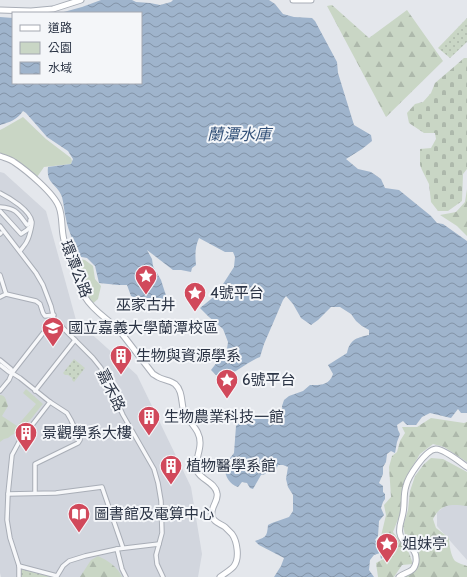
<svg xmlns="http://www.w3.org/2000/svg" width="467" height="577" viewBox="0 0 467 577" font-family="Cabin,'Noto Sans TC',sans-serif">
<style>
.built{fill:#d2d6de}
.grass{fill:url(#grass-dots)}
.forest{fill:url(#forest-firs)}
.cemetery{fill:url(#cemetery-stones)}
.park{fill:#c9d6c5}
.water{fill:url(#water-waves)}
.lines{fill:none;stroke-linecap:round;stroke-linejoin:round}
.street-casing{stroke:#a9aeb7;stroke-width:5.5}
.secondary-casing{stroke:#a9aeb7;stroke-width:7}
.street{stroke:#f7f8fa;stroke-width:3.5}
.secondary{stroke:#fff;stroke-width:5}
.labels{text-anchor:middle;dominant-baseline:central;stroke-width:4;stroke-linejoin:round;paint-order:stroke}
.street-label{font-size:15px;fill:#2b3445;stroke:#f4f6f9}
.poi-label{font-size:15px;fill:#2b3445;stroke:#f4f6f9;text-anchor:start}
.water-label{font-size:16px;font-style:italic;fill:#34527a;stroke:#f4f6f9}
</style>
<defs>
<pattern id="grass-dots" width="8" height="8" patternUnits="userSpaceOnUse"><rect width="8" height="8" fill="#c9d6c5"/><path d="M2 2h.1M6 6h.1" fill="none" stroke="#adb8ab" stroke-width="1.8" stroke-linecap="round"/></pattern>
<pattern id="forest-firs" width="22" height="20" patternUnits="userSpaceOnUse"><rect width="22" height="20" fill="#c9d6c5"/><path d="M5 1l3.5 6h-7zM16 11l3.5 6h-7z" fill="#adb8ab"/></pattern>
<pattern id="cemetery-stones" width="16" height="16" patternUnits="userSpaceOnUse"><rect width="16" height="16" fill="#c9d6c5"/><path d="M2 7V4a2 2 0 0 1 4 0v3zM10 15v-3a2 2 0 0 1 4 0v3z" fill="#adb8ab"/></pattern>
<pattern id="water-waves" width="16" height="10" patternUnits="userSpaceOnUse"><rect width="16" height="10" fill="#9fb4cc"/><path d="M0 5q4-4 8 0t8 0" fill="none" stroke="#8293a7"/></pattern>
</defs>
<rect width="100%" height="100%" fill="#e4e7ec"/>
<g class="built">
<path d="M0,172l4,1 42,38 30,109 61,55 54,112 11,67 -4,23h-197l-1,-4z"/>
<path d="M467,504v56l-30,-34v-14l10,-7z"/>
</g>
<g class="grass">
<path d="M467,18v24l-17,16 -12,-10z"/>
<path d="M74,359l11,9 -11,14 -2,-2v-2l-4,-3h-3l-2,-2z"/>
<path d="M21,569l30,8h-31z"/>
</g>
<g class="forest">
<path d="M332,5l37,33 38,-28 36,51 -57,56 -59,-111z"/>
<path d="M467,189v47l-10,-10 -17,-11 16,-3 9,-10z"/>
<path d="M26,389l17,15c-7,8 -13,18 -22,25 -4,4 -9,5 -13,9l-4,1 -4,3v-47c6,0 6,6 8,11l-6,10 15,10 19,-22 -13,-11z"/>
<path d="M431,418l33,5 3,-1v40l-23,-15 -11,-3 -13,10 -14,23 -4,12 -2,25 -7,18 16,21 4,11 -11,1 -8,12h-16l-2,-14 11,-6 6,-8 -3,-8 -9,-5 5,-21 -2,-10 7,-8 -2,-30 3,-11 5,-4 3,-11 5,-8 -3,-6h15z"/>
<path d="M431,458l12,1 24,13v34c-15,-2 -26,-3 -34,13l3,9 13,10c0,6 2,19 6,23 3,2 9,4 12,5v11h-62l10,-8 3,-6 1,-9 -3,-10 -11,-9 -2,-9 5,-16 2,-19 5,-15 9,-12z"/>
<path d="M98,556c9,4 20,11 24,21h-42l11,-17z"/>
</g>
<path class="cemetery" d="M464,58h3v111l-4,5 -1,27 -14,10h-10l-7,-9 -2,-18 -7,-14 -2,-5v-16l11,-1 5,-9 -1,-6h-11l-15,-10 -2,-10 8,-9 8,-2 8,-9 4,-10 20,-17z"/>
<g class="park">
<path d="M23,117l23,22 25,19 1,3 -1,3 -27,3 -7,10 -22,-17 -15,-7v-23l4,-2z"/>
<path d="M74,258l11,2 8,6 2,13 6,7 -3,13 -7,6c-7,-13 -18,-32 -17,-47z"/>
</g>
<path class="water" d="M101,0h31l4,2 14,1 10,2 11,-3 2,-2h96l6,4 8,10 11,3 18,1 3,3 22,41 1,11 16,52 17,10 1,6 -10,8 -16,10 12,10 13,3 10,7 4,9 14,2 32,26 6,7 6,1 24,17v172h-6l-3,-4 -7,9 -21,-5 -8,4 -6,8h-9l-4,-4 -6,4 1,5 2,4 -3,8 -2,11 -4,-2 -4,3 -1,8 -3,5v7l-4,9 4,3v6l2,2v5l-2,3 -2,6 3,7 -5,6 -1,15 -3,4 2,2 2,-2c6,3 8,9 7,15l-5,4 -1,-6 -6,2 -4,5 -1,10 5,7h-100l7,-11 3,-8 -25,-13 -4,-4c11,-4 12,-4 13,-16l4,-2 17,-6 4,-6v-16l-5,-8 -2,-8 2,-12 -5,-2h-5l-2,5 -6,3 -9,2 -8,14 -3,-1 -3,-5 -5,-1 -4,5c-9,-3 -12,-10 -14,-19l3,-6 7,-9 2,-27 9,-8 24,1 9,-3h5l-1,-10 2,-6 5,-4 14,-5 7,-6c10,0 19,1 23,-11l-5,-9 19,-12c3,-13 8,-15 22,-18v-5l-7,-4 -6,-5 -5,-7 -11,-7h-9l-13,13 -7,5 -10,-7 -8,-14 -7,-8 -3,4 -19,44 -4,13c-13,5 -23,15 -36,20l-8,-2 -5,-5 16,-21 1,-7 -5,-13 -14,-12 -9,-9 16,-13 18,-28 1,-10 -2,-5h-8l-26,-14c-4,9 -4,17 -3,27l-4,3 -1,4 -10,-2h-8l-26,-20 5,9 1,7 8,14 8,25c-11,3 -27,-4 -38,-9l-4,-11h-9l-19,-2 -4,-17 -8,-8 -11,-2c0,-13 -8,-24 -10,-37 -2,-7 -2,-15 -4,-22 -5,-14 -16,-12 -14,-30l23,-3 2,-5 -5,-8 -21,-14 -21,-24 -3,-2c-6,9 -13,11 -23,14v-108l13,1v65h128v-70h-81l22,-6z"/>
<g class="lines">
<g class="street-casing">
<g id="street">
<path d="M0,193c10,5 30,17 32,29 0,4 -3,16 -5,19 -1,3 -5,7 -7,10"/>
<path d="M0,207c16,1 18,6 27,18l3,-2v-3"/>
<path d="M0,211l21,23 6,-4 3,-3"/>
<path d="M0,226l36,47 7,12 8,21 3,13 39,39 8,10 22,47 31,54 4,14 3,18 1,32 -6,22 1,9 6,13"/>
<path d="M0,234l1,-1"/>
<path d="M0,275l6,19 -6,3"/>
<path d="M6,294l30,7 4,3 3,9 2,3 9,-1"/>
<path d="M0,360l11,9 1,4"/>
<path d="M0,365l9,7 3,1 8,5 30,24 17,11 4,7 9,20 -2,3 -43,21v29"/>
<path d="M0,391l9,-11 3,-7 42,-54"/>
<path d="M35,391l40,-51"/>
<path d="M8,494l48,-1 46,-6 21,61"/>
<path d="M117,549l5,20 4,8"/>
<path d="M19,566l38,10 6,-10 6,-5 16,-5 32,-7 42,-5"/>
<path d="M19,577v-11l-9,-28 -3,-18 1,-26 4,-39 7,-13 31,-40"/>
</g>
</g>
<g class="secondary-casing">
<g id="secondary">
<path d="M293,0h18"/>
<path d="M0,10l31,1 22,-2 28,-9"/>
<path d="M0,156c5,2 10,3 14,6 12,8 40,31 45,45 4,10 2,22 5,33 3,14 9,27 15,40 2,5 3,12 6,17 8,14 23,22 34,33l34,44c2,1 3,2 5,3 5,3 12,3 17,7 8,7 6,19 9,28 5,11 17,18 16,32 0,8 -6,20 -3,27 4,9 18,11 20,22 2,8 -7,14 -5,23 1,6 9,8 13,11 2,2 5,5 7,7 5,7 8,24 2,32 -3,4 -9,7 -14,11"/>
<path d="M399,577c8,-6 15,-4 17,-15 2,-17 -14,-16 -16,-28 -2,-7 2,-14 3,-21 2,-9 0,-18 3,-27 2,-9 19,-36 30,-37 8,0 24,13 31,18"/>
</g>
</g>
<use href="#street" class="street"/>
<use href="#secondary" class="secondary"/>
</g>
<defs>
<g id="sight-pin" transform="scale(1.15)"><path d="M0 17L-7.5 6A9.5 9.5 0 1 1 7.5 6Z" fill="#d1495b" stroke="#f4f6f9"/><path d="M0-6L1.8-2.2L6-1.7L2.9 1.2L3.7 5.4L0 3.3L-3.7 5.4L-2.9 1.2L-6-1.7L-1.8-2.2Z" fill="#fff"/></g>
<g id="university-pin" transform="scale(1.15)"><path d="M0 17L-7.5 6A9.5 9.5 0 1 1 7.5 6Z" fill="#d1495b" stroke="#f4f6f9"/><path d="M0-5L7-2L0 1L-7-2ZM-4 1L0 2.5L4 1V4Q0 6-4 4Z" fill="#fff"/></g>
<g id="building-pin" transform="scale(1.15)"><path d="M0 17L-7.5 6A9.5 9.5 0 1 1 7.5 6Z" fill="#d1495b" stroke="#f4f6f9"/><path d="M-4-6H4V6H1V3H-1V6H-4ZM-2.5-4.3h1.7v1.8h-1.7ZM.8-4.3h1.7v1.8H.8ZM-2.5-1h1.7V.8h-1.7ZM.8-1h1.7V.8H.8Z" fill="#fff"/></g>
<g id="library-pin" transform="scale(1.15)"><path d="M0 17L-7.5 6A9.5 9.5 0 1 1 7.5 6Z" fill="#d1495b" stroke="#f4f6f9"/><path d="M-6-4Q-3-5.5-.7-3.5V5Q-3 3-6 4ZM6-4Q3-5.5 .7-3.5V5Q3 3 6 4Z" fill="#fff"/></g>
</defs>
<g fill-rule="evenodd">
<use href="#sight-pin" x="146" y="276"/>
<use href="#sight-pin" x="195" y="293"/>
<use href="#university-pin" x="53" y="328"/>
<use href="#building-pin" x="121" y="356"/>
<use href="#sight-pin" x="227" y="380"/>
<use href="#building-pin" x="149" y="417"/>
<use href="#building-pin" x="26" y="433"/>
<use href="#building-pin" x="171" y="466"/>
<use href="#library-pin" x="79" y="514"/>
<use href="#sight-pin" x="387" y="544"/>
</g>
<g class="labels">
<g class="street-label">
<text transform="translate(76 269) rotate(69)">環潭公路</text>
<text transform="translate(111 390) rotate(64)">嘉禾路</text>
</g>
<g class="poi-label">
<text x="210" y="293">4號平台</text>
<text x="146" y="305" text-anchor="middle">巫家古井</text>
<text x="68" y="328">國立嘉義大學蘭潭校區</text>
<text x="136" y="356">生物與資源學系</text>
<text x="242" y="380">6號平台</text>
<text x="164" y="417">生物農業科技一館</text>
<text x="42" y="433">景觀學系大樓</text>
<text x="186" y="466">植物醫學系館</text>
<text x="94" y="514">圖書館及電算中心</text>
<text x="402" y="544">姐妹亭</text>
</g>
<g class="water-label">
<text x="239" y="134">蘭潭水庫</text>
</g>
</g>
<rect x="12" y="12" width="130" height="72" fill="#f4f6f9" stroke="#a4a8b1"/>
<rect x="20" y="25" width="20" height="6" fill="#ffffff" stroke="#a4a8b1"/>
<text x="48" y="32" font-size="12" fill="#2b3445">道路</text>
<rect x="20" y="42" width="20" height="12" fill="#c9d6c5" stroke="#a4a8b1"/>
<text x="48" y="52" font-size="12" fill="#2b3445">公園</text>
<rect x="20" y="62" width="20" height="12" fill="url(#water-waves)" stroke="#a4a8b1"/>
<text x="48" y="72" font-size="12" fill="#2b3445">水域</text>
</svg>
